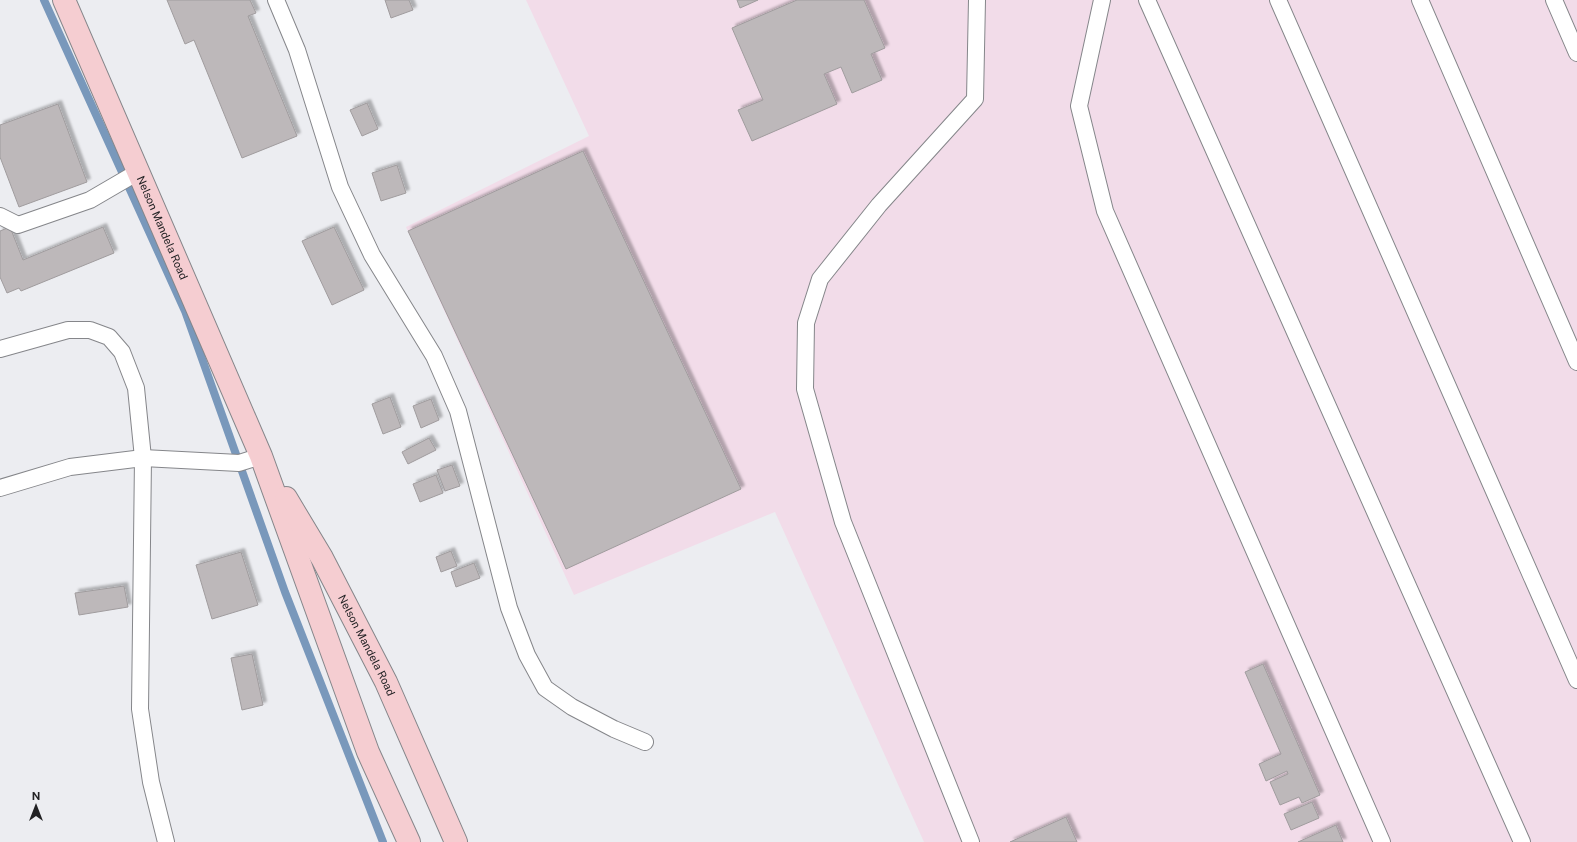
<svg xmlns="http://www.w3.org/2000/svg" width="1577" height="842" viewBox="0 0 1577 842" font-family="'Public Sans',sans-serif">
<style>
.industrial{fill:#f2dce9}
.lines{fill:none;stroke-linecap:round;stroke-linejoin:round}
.stream{stroke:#7998bb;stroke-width:8}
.building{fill:#bdb8ba;stroke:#a09c9e;filter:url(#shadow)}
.service-casing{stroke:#85868a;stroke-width:18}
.secondary-casing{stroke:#85868a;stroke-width:24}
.service{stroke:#fff;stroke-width:16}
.secondary{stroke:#f5cdd1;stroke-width:22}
.labels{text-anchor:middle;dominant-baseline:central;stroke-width:4;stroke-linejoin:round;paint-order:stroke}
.street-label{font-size:11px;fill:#222224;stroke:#ecedf1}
</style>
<defs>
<filter id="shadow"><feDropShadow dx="3.5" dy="-3.5" stdDeviation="1" flood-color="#0004"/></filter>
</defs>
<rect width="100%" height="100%" fill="#ecedf1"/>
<path class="industrial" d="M526,0h1051v842h-653l-149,-330 -201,83 -168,-368 183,-91z"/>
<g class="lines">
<path class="stream" d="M44,0l141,311 100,281 98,250"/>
</g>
<g class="building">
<path d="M167,0h83l6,13 -8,3 49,120 -55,22 -48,-118 -9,4z"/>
<path d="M385,0h24l4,10 -22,8z"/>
<path d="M737,0h21l-18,8z"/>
<path d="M797,0h67l21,48 -14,6 11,26 -30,13 -11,-26 -17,7 13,30 -85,37 -14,-31 25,-10 -31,-72z"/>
<path d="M367,103l11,26 -16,7 -12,-26z"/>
<path d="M58,104l29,78 -68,25 -19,-50v-32z"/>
<path d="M583,151l158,338 -175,80 -158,-338z"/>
<path d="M397,165l9,28 -25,8 -9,-28z"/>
<path d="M10,227l13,33 80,-33 11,26 -93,38 -2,-3 -12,5 -7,-16v-46z"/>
<path d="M334,227l30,63 -32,15 -30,-64z"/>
<path d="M390,397l11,30 -18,7 -11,-30z"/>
<path d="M431,399l8,21 -18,8 -8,-22z"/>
<path d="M429,438l7,12 -28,14 -6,-12z"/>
<path d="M452,465l8,21 -15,5 -8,-21z"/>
<path d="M436,475l7,18 -23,9 -7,-18z"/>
<path d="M451,551l6,15 -16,6 -5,-15z"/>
<path d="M241,552l17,53 -46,14 -16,-54z"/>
<path d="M474,563l6,15 -24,9 -5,-15z"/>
<path d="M124,586l4,21 -49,8 -4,-22z"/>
<path d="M252,654l11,51 -21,5 -11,-52z"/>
<path d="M1263,664l57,131 -18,8 -3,-6 -19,8 -10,-23 18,-8 -1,-3 -21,10 -7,-17 22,-10 -36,-82z"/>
<path d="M1312,802l7,16 -28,12 -7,-16z"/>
<path d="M1066,817l11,25h-67z"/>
<path d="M1336,825l7,17h-45z"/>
</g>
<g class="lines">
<g class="service-casing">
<g id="service">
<path d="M276,0l21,50 43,137 32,68 62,101 24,55 51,197 18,47 18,33 27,19 42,22 31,13"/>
<path d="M1102,0l-23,106 26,105 277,631"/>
<path d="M1147,0l375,842"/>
<path d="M1278,0l299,680"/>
<path d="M1420,0l157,362"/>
<path d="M1554,0l23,53"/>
<path d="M0,216l18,9 72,-25 48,-28"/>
<path d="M0,349l68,-19h22l19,7 13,15 14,36 7,70 -3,251 11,73 15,60"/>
<path d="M0,488l70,-21 73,-9 96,5 22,-7"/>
<path d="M971,842l-128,-320 -38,-133 1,-66 14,-44 59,-74 96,-106 2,-99"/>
</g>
</g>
<g class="secondary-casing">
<g id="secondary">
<path id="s1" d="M64,0l197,456 107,296 41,90"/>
<path id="s2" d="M286,498l36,60 64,124 70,160"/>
</g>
</g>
<use href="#service" class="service"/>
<use href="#secondary" class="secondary"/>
</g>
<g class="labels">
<g class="street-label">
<text stroke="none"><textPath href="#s1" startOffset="248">Nelson Mandela Road</textPath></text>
<text stroke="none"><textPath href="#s2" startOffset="168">Nelson Mandela Road</textPath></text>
</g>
</g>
<g transform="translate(36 806)" stroke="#ecedf1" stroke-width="3" paint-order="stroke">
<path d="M0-3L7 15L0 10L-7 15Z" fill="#222224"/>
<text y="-6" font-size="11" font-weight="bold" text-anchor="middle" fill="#222224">N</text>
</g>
</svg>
